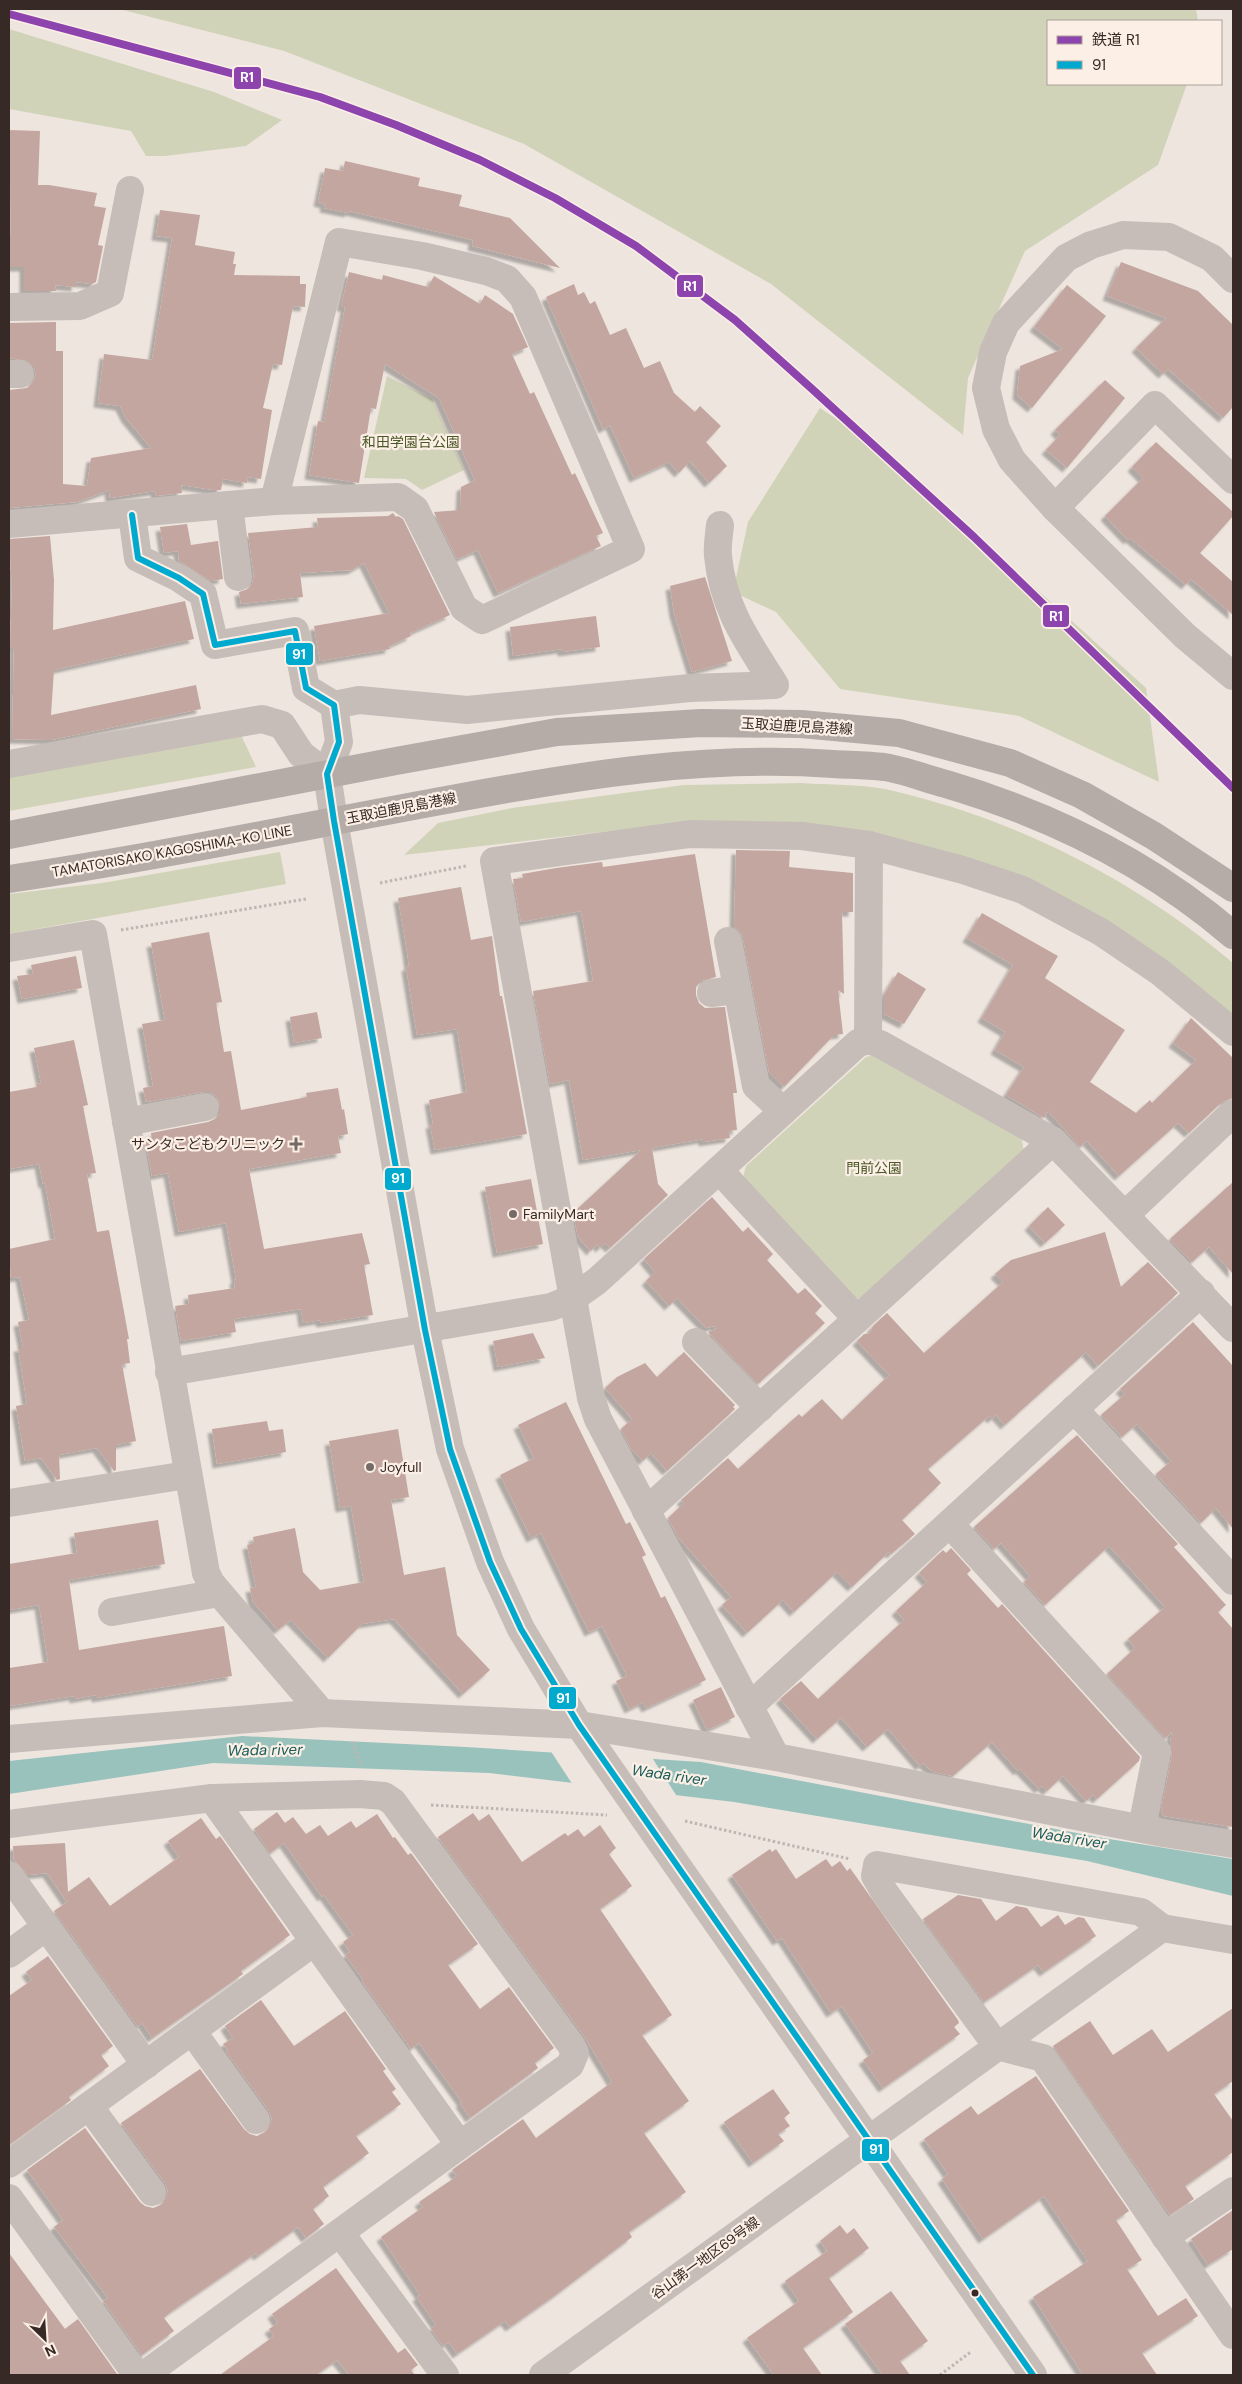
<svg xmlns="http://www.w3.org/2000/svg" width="1242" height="2384" viewBox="0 0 1242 2384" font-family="'DM Sans','Noto Sans JP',sans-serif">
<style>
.green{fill:#d1d3b8}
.water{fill:#9ac2bd}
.pier{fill:#eee5df}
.building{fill:#c3a69f;filter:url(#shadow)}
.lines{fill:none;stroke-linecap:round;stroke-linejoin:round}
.path{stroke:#bfb6b1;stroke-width:3;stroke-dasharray:2.5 2.5;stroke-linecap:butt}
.minor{stroke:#c7bdb8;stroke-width:28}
.major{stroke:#b5aca8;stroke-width:28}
.bus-1-casing{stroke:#fbefe6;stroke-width:10}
.bus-1{stroke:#00a9ce;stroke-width:6}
.rail-1-casing{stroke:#fbefe6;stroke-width:11}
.rail-1{stroke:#8e44ad;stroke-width:8}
.poi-dot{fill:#776b67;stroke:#fbefe6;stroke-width:2}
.bus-dot{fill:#372a26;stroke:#fbefe6;stroke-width:2}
.labels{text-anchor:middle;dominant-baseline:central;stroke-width:4.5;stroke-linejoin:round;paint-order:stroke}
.park-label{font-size:14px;fill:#4c5828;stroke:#fbefe6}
.street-label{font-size:14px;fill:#372a26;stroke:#fbefe6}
.poi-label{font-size:14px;fill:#372a26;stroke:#fbefe6;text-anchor:start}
.water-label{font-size:15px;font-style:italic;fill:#195c59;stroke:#fbefe6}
.line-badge{stroke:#fbefe6;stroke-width:2}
.badge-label{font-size:14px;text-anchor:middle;font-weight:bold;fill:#fff}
</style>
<defs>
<filter id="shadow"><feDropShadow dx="-4.5" dy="4.5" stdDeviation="1" flood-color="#0004"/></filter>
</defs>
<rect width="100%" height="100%" fill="#eee5df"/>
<g class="green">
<path d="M119,9h1077l2,12h-150v63h139l-29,81 -133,86 -57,127 -5,57 -192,-151 -247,-140 -240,-93z"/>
<path d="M9,29l205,63 68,28 -36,26 -81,10h-19l-15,-25 -122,-22z"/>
<path d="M387,376l45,23 32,71 -42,20 -16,-11 -42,-1z"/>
<path d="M820,408l61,41 265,239 13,94 -140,-66 -179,-27 -64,-77 -43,-20 15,-70z"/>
<path d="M241,735l15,32 -247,44v-38z"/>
<path d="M802,783c27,2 57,1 83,6 129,29 248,89 348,174v52l-66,-55 -59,-38 -78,-42 -342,-58 -284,33 34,-32 74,-15 172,-23z"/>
<path d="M280,852l6,32 -277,50v-40l93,-11z"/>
<path d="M875,1055l146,80 3,17 -161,146 -10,1 -111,-118 4,-15 120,-109z"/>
</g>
<path class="water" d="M242,1736l224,11 235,15 402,76 130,21v37l-146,-35 -353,-59 -245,-29 -276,-10 -204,31v-33z"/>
<path class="pier" d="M550,1750l101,6 27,42 -105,-13z"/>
<g class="building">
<path d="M9,130l31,1 -2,54h11l48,8 -3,13 12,2 -8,37 5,1 -7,36 -4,2 -16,-2v5l-21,-2 1,6h-32v-24h-15v-31h2z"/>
<path d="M345,161l75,17 -2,8 44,9 -3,11 51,12 50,50 -88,-22 1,-6 -124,-29v2l-25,-5 1,-4 -7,-2 7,-34 18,3z"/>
<path d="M160,210l40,5 -5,30 40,7 -2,12h3l-2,11 66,1v8h6l-1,23 -12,-1 -11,59 -9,-1 -10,44 9,2 -11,69 -13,-2 -1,6 -24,-4 -2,11h-7l-33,-5 1,8 -26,3 -1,-5 -45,7 -1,-8 -32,12 -68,6v-118l18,-2 6,-6 3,-8 -2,-7 -6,-6 -19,-3v-35l47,-1v29h7v133l24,2 4,-28 60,-10 -25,-30 -6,-12 -22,-3 6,-49 48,6 20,-122 -16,-2z"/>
<path d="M1121,262l77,29 35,34v82l-10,11 -55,-49 -5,5 -27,-26 30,-30 -59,-22z"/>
<path d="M349,272l33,8 1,-5 45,12 6,-11 46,28 5,-9 28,19 15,33 -16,7 18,40 4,-2 38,83 3,-2 28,60 -7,3 5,10 -103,47 -20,-43 -21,9 -23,-47 26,-2 1,-23 14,-7 -36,-82 -54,-34 -9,45 -5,-1 -12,75 -50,-8 9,-54 6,1 21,-115h-4z"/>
<path d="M574,284l4,11 6,-3 6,12 5,-3 15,34 16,-7 18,40 16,-7 14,32 21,19 5,-6 21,20 -15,16 21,24 -18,17 -19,-22 -11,12 -10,-11 -35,16 -24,-53 -7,4 -57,-132z"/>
<path d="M1067,285l39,31 -74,92 -15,-13 3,-29 43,-17 -29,-22z"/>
<path d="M1105,380l20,18 -58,70 -21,-18 14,-15 -5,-5z"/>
<path d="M1156,442l77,70v4l-33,37 33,29v33l-42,-36 -5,6 -56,-47 -2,2 -23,-24 38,-38 -11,-11z"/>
<path d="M393,513l3,4 2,-1 5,3 47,96 -40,18 1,3 -22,10 1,3 -70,12 -6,-35 75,-13 -25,-50 -12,7 -52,3 3,24 -62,7 -2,-12 9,-3 4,-5 2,-8 -6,-43 70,-6 -1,-9 71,-2z"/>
<path d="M187,524l4,21 27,-4 5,38 -12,2 -32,-20 -1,-10 -14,2 -4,-26z"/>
<path d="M50,536l4,44 -1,50 132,-29 9,38 -140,31 -3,45 145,-30 5,24 -150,31 -39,-1 2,-91h-4l2,-61 -3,-48z"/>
<path d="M705,577l27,84 -40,11 -18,-59 -4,-27z"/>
<path d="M596,616l4,31 -38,5v-3l-49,7 -3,-29z"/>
<path d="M736,850l54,1 -1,16 64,6v39h-11l2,82 -6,-4 5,44 -9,1 -50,52 -15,-15 -26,-134 -3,-7 -6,-4z"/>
<path d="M695,854l21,123 -15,4 -5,6v8l3,8 6,5 20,-1 12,86h-4l4,37 -8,1 1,7 -27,4v-3l-51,9 6,36 10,11 -58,53 -5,-5 -5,5 -3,-4 -6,7 -13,-14 -5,-24 68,-63 -58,10 -14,-80 -19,4 -17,-93 60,-10 -12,-70 -60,11 -8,-43 10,-1 -1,-4 34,-6 46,-6 1,5z"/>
<path d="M461,887l10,53 21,-4 8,60h2l25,138 -92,16 -5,-26h3l-4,-24 38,-8 -10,-63 -40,6 -11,-68 3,-1 -2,-15 -9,-53z"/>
<path d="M982,913l76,43 -13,22 80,52 -35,52 46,31 14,-13 2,3 44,-43 -23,-17 18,-25 42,40v40l-11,4 -33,31 -11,-10 -59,53 -32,-35 -7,6 -32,-36 -4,7 -38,-23 18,-28 -29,-17 10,-18 -23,-14 31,-53 -46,-27z"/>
<path d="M209,932l13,70 -6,1 8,49 7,-1 10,59 66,-13 -1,-4 32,-5 4,22 2,-1 4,25 -10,2 3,17 -92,16 15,80 98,-16 8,31 -6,1 9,50 -52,8 -1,-3 -17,3 -2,-14 -67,10 2,13 -55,9 -6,-35 14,-2 -1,-9 47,-7 -1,-8 2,-1 -10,-56 -47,9 -11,-59 -16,3 -7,-35 7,-1 -1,-7 57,-11 7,-3 5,-6v-8l-4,-9 -6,-4h-7l-57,10 -3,-14 10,-2 -11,-62 23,-4 -14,-77z"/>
<path d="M76,956l6,32 -60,11 -5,-23 16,-2 -2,-9z"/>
<path d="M898,972l28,17 -22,35 -20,-10v-19z"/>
<path d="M317,1012l5,26 -28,5 -4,-26z"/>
<path d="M74,1040l14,65 -5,1 13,67 -9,1 10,58 12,-2 20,109h-2l3,24 -8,1 14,77 -20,4v25l-2,1 -17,-23 -38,7 1,24 -3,1 -16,-22 -16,3 -9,-55 11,-2 -9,-57h5l-5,-25 11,-2 -9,-43 -9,1 -2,-29 46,-10 -10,-56 -2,1 -4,-20 -30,5v-77l28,-5 -1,-3 5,-1 -7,-35z"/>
<path d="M531,1179l12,65 -46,9 -12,-66z"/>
<path d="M1233,1182v92l-24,-27 -17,15 -21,-21v-3z"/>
<path d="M712,1197l31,35 5,-5 25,27 -6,6 31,34 7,-6 17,18 -7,7 10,10 -67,61 -50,-52 8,-3 -1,-3 -9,2 -29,-30 -8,8 -23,-25 9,-9 -11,-13z"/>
<path d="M1048,1207l17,18 -20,18 -16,-17z"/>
<path d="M1105,1232l16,55 27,-25 30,31 -80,73 -12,-14 -81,73 -9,-10 -4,4 -3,-3 -61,53 13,14 -39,37 13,14 -24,20 -2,-2 -37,35 -15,-15 -43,40 -11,-12 -36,33 -25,-28 9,-8 -53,-60 -10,-19 16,-15 -3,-3 47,-42 10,11 61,-55 3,3 20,-18 20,21 47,-45 -32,-34 7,-7h5l4,-8 14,-13 37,40 79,-71 -8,-8 16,-14z"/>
<path d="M1193,1322l40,44v163l-17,-21 -15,15 -45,-49 15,-13 -34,-37 -15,13 -21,-22 24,-21 -5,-5z"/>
<path d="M533,1333l12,25 -47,9 -5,-26z"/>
<path d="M684,1352l51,53 -2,2 2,2 -68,62 -16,-18 -8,8 -12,-12 -10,-20 11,-10 -27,-31 12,-11 28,-14 12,14z"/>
<path d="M566,1402l60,122 4,-2 16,33 -4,2 19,41 4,-2 41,84 -60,28 -3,-6 -14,7 -13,-28 11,-5 -25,-50 -13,6 -48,-99 -10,5 -31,-63 34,-17 -16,-33z"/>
<path d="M267,1421l2,10 14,-2 3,23 -69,12 -5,-35z"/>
<path d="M398,1429l11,68 -18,3 13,75 41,-8 12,68 33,35 -27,24 -69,-75 -32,5 -34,34 -37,-38 -13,10 -25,-28 -3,-14 6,-1 -9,-42 7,-2 -1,-6 42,-9 8,44 17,18 44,-8 -13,-76 -11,2 -11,-67z"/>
<path d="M1077,1435l101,109 -4,3 52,58 -8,7 15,17v198l-69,-11 -3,-5 11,-56 -2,-12 2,-11 -7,6 -58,-64 28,-26 -7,-9 37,-32 -56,-61 -64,59 -21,-23 6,-6 -29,-33 -7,6 -20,-22z"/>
<path d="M158,1520l7,44 -96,16 10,70 145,-24 8,50 -136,22v-3l-22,4v-3l-65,10v-38l39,-6 -9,-57 -30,5v-46l68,-11 -3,-20z"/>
<path d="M951,1548l20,22 -4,4 31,34 4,-4 138,153 -1,4 -42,38 -4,-4 -7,6 -23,-25 -16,15 -5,-5 -3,3 -19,-20 -2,2 -26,-29 -39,34 -20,-4 -10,-9 -3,3 -32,-37 -21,18 -26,-29 -24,21 -37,-40 21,-18 17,18 86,-79 -8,-9 31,-29 -8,-9 24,-23 3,3z"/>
<path d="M721,1687l14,30 -28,13 -14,-30z"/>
<path d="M277,1812l8,11 8,-6 13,17 14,-9 8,11 23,-15 5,7 21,-14 16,24 2,-1 13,18 3,-2 67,91 -30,21 32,44 29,-22 45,61 -19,15 3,5 -68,50 -10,-15 2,-1 -43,-59 -8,6 -49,-68 1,-2 -18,-24 5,-3 -7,-10 10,-7 -29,-40 -2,2 -38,-54 -14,10 -16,-24z"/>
<path d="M473,1813l6,8 10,-7 33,48 43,-29 3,3 10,-7 6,8 16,-12 16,23 -7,6 23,32 -32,23 72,106 -30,20 47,66 -45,32 42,59 -57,40 3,5 -75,57 -47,33 -5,-6 -48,33 -8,-12 -6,4 -12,-17 5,-4 -19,-28 3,-2 -39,-58 42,-30 -4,-5 38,-26 -5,-6 71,-51 13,19 76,-56 -28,-46 -146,-199z"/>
<path d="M201,1818l15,21 4,-3 70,99 -49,36 2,3 -91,64 -10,-15 -4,4 -84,-116 13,-9 -20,-29 -19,2 -14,-15 -1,-14 52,-3 3,49 21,-15 21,29 69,-49 -11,-16z"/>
<path d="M770,1849l2,3 4,-3 20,30 30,-20 6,8 8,-6 7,10 3,-3 108,152 1,3 -5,4 6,7 -77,54 -20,-28 10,-7 -31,-47 -11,7 -49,-75 -5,3 -45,-66z"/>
<path d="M958,1895l23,4 15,22 20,-15 11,2 14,19 17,-12 7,10 13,-8 6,1 12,18 -52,36 -6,-7 -54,37 -61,-83z"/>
<path d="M48,1956l65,90 -12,9 8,11 -38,29 -2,2 2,3 -62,45v-149l23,-16 -6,-8z"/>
<path d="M261,2000l33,46 51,-35 41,58 -3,2 13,18 -4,3 9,12 -45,32 13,17 -46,34 6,9 -16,13 11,15 -18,14 -8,-11 -40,29 -2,-3 -84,58 -8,7 10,13 -32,24 -39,-54 5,-3 -54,-71 9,-7 -36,-50 58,-42 55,74 5,4 8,2 8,-3 5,-7 2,-7 -3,-8 -44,-60 79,-54 44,60 6,5 7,2 8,-4 5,-6 2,-7 -3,-8 -43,-60 2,-1 -5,-6 10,-6 -8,-12z"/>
<path d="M1233,2008v73l-19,13 19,27v31l-48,34 9,13 -24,16 -117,-169 37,-25 23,34 39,-26 16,23z"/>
<path d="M1036,2076l93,135 -13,9 26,40 -15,9 31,47 28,-18 12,18 -56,37 15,22h-74l-50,-78 55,-36 -44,-65 -61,43 -41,-60 6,-5 -24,-35 47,-33 7,9z"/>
<path d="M773,2089l17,24 -6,5 6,8 -12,8 6,7 -31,22 -29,-41z"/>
<path d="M1233,2210v39l-25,16 -17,-26z"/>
<path d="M840,2225l7,9 7,-6 15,20 -40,30 24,34 -50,36 19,27h-48l-27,-37 52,-37 -14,-20 42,-30 -7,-10z"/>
<path d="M9,2253l56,76 13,-10 39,55 -108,1z"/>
<path d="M336,2268l62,85 7,-5 13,17 -7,5 4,5h-66l-12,-15 -21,15h-96l54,-39 -5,-7 9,-6 -6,-9z"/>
<path d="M891,2291l37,50 -28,20 10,14h-27l-38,-51z"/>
</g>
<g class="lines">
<g class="path">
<path d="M380,883l86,-17"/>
<path d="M121,930l185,-31"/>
<path d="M352,1742l10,24"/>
<path d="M431,1805l176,10"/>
<path d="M685,1821l165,38"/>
<path d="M940,2375l32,-24"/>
</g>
<g class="minor">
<path d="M1233,279l-21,-21 -43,-21 -46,-2 -32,10 -25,13 -60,65 -13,29 -7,36 10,41 16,31 43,48 130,128 48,40"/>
<path d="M9,307l71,-1 30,-13 20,-103"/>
<path d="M9,374h11"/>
<path d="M229,505l9,72"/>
<path d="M1055,508l100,-103 78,75"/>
<path d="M132,515l6,43 41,20 24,16 12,51 80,-14 11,57 28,17 5,37 -12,32 7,47 91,509 25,119 40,113 31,67 58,96 454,650"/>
<path d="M9,524l265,-23 124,-4 17,12 49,99 18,12 149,-71 -108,-252 -16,-18 -21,-8 -64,-15 -83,-14 -65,259"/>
<path d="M334,705l25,-5 108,10 223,-22 85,-3c-27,-43 -52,-76 -57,-129 -1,-10 1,-21 2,-31"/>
<path d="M9,764l253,-45 20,6 19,29 26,20"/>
<path d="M728,941l28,145 27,25"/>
<path d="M9,948l84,-14 113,639 5,10 111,130"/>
<path d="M711,993l25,-3"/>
<path d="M868,1040l1,-195"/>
<path d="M126,1122l79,-15"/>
<path d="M719,1170l138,149"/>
<path d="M1125,1215l108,-102"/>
<path d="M696,1342l64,66"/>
<path d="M169,1372l382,-65 22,-9 24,-17 261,-238 10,-3 12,4 173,97 180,187"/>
<path d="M1074,1409l159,172"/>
<path d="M9,1503l178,-28"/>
<path d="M646,1511l407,-370"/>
<path d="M950,1524l207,228 -15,75"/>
<path d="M112,1612l107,-19"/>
<path d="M749,1707l452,-414"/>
<path d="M9,1739l313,-26 257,12 197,32 387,76 70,11"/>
<path d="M776,1757l-178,-338 -7,-21 -97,-537 196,-27 112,2 67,9 94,25 60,20 78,42 59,40 73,60"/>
<path d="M212,1798l247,346"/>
<path d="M9,1824l203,-26 148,-4 24,2 9,6 178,243 4,8 -5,12 -426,310"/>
<path d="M9,1875l137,190"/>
<path d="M1162,1928l-21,-16 -264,-47 -2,11 10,17 112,153 46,12 190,277"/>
<path d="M9,1954l37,-27"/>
<path d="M192,2031l64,89"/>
<path d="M89,2106l63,86"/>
<path d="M9,2164l305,-222"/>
<path d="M9,2198l128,177"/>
<path d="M341,2234l104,141"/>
<path d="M1165,2237l68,-46"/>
<path d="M543,2375l619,-447 71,12"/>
</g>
<g class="major">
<path d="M9,835l387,-74 161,-29 144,-9 100,1 98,9 111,30 72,32 72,41 79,52"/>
<path d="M9,879c150,-22 299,-54 448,-81 124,-23 249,-43 376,-34 17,1 34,1 51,3 21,3 42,12 62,17 105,31 204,80 287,151"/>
</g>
<g class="bus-1-casing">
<path id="bus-1" d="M132,515l6,43 41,20 24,16 12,51 80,-14 11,57 28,17 5,37 -12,32 7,47 91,509 25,119 40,113 31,67 58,96 454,650"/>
</g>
<use href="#bus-1" class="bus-1"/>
<g class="rail-1-casing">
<path id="rail-1" d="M9,14l311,83 76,28 84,35 75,38 81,48 99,74 76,68 163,149 259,251"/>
</g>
<use href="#rail-1" class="rail-1"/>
</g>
<g class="poi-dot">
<path d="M293.5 1136.5h5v5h5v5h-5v5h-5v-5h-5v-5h5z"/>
<circle cx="513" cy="1214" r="5"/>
<circle cx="370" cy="1467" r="5"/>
</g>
<circle class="bus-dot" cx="975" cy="2293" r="4.5"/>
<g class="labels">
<g class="park-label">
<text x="411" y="442">和田学園台公園</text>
<text x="874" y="1168">門前公園</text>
</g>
<g class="street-label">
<text transform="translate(797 726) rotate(3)">玉取迫鹿児島港線</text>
<text transform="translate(401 808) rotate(-11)">玉取迫鹿児島港線</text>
<text transform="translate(172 851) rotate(-10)">TAMATORISAKO KAGOSHIMA-KO LINE</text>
<text transform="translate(705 2258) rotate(-36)">谷山第一地区69号線</text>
</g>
<g class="poi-label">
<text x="285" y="1144" text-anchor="end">サンタこどもクリニック</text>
<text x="523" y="1214">FamilyMart</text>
<text x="380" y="1467">Joyfull</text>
</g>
<g class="water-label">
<text transform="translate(265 1750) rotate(-1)">Wada river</text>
<text transform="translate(669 1775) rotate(8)">Wada river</text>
<text transform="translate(1069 1838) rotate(9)">Wada river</text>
</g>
</g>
<g class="line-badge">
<rect x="233" y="66" width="29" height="24" rx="5" fill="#8e44ad"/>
<rect x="676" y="274" width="28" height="24" rx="5" fill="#8e44ad"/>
<rect x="1042" y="604" width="28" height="24" rx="5" fill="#8e44ad"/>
<rect x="285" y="642" width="29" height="24" rx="5" fill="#00a9ce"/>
<rect x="384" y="1167" width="28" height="24" rx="5" fill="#00a9ce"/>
<rect x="548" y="1686" width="29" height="24" rx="5" fill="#00a9ce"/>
<rect x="861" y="2138" width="29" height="24" rx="5" fill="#00a9ce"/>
</g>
<g class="badge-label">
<text x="247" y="82">R1</text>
<text x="690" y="291">R1</text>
<text x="1056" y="621">R1</text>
<text x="299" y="659">91</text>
<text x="398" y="1183">91</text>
<text x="563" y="1703">91</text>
<text x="876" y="2154">91</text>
</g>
<rect width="1242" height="2384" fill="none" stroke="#372a26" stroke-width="20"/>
<rect x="1047" y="20" width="175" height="65" fill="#fbefe6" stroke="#ada099"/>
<rect x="1057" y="36" width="25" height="8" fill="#8e44ad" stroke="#ada099"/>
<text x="1092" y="45" font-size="15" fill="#372a26">鉄道 R1</text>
<rect x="1057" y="61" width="25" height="8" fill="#00a9ce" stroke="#ada099"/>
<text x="1092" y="70" font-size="15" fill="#372a26">91</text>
<g transform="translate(45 2339) rotate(155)" stroke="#fbefe6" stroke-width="4" paint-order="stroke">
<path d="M0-4L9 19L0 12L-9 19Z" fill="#372a26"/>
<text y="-8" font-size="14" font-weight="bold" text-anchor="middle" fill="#372a26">N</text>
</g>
</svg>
